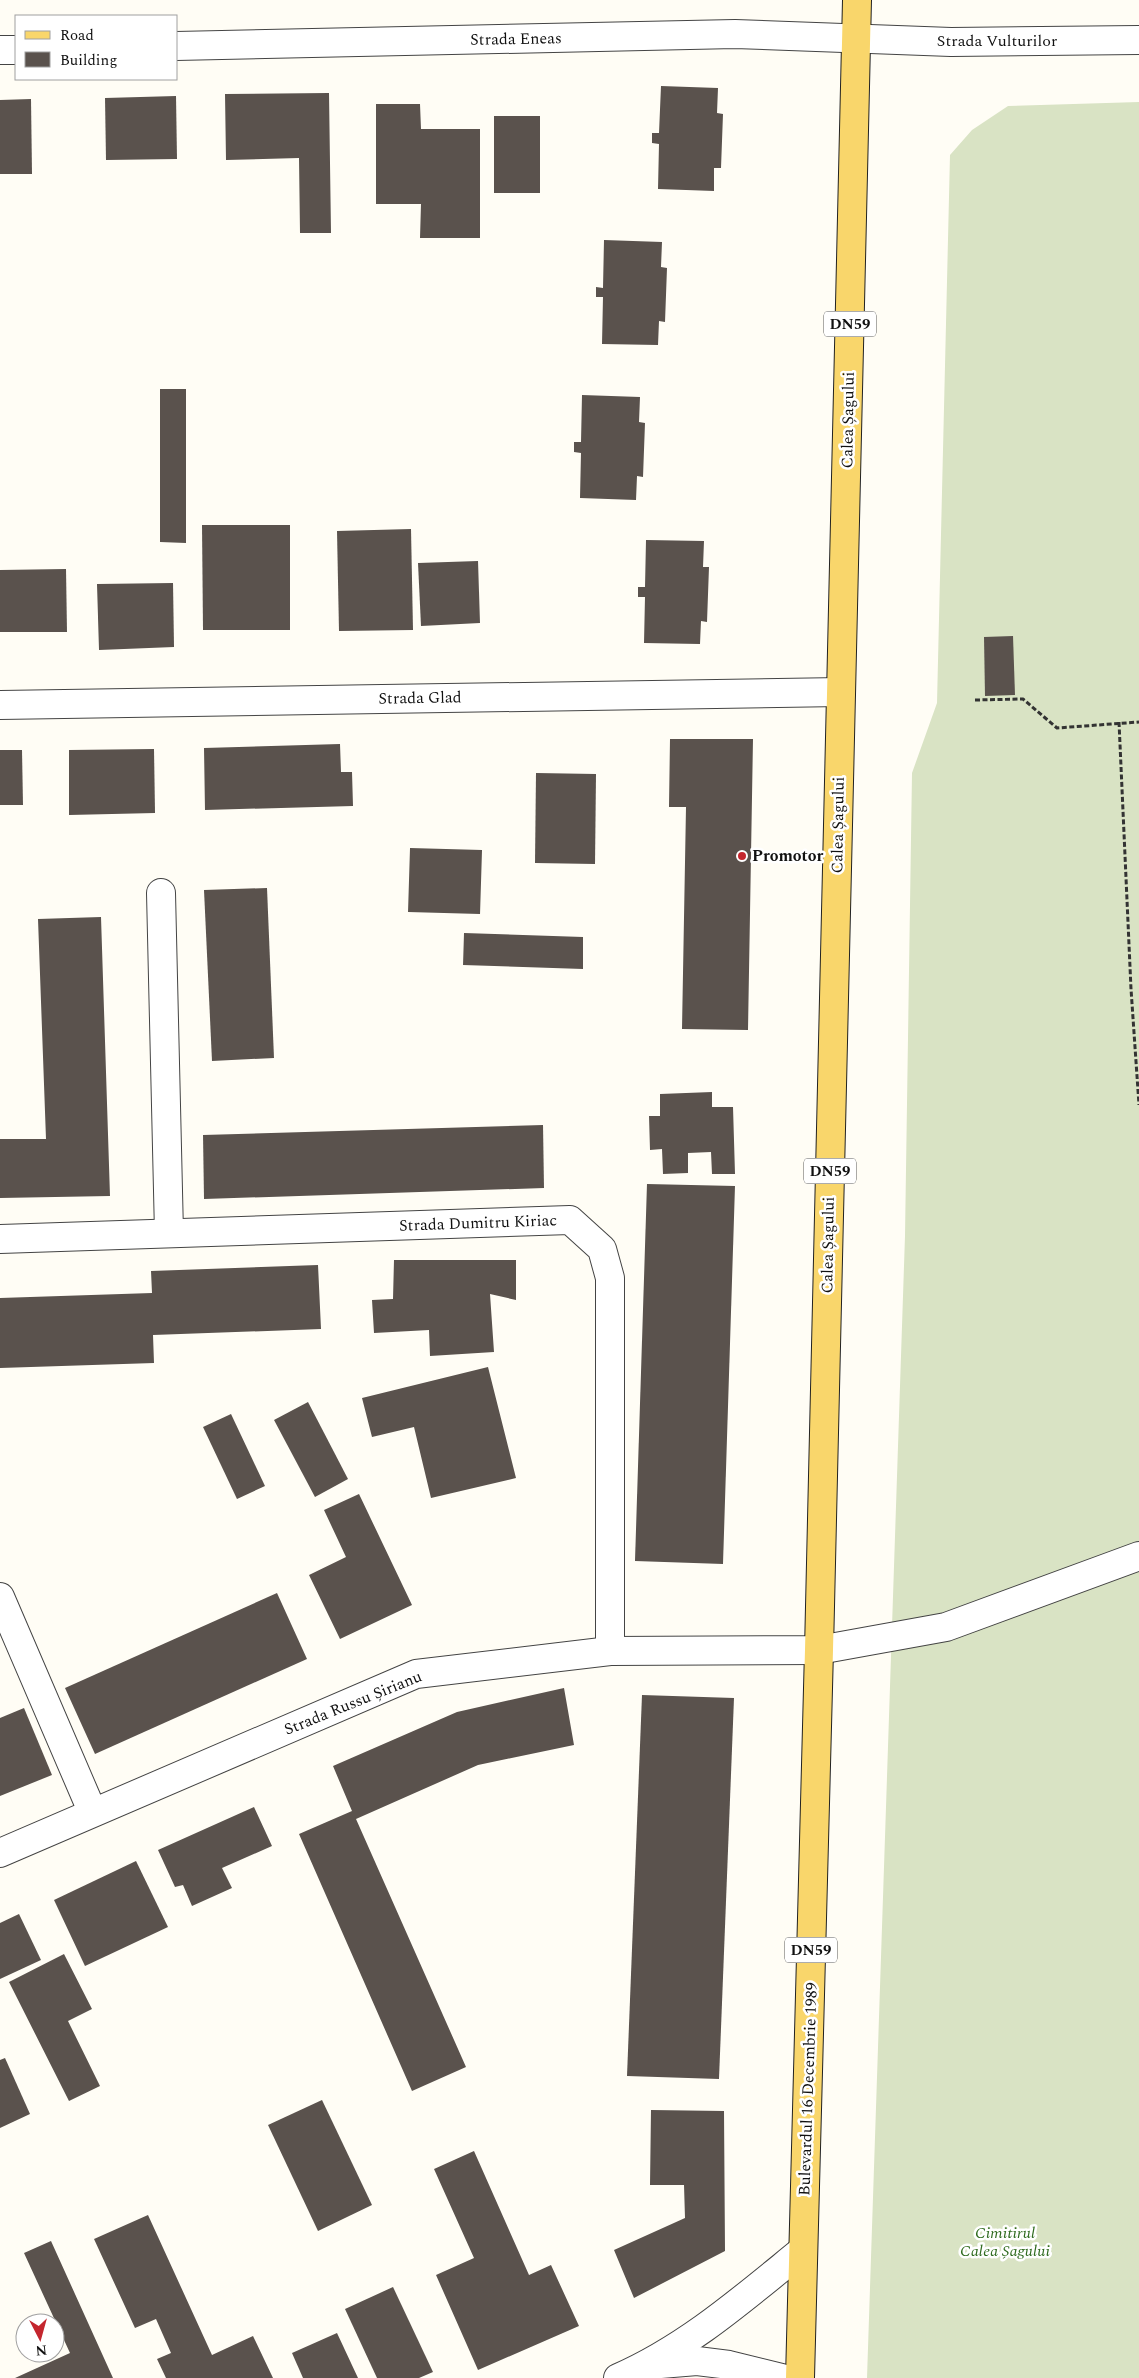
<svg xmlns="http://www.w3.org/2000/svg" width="1139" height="2378" viewBox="0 0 1139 2378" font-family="Spectral,serif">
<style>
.cemetery{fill:#d9e3c4}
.building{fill:#5a524d}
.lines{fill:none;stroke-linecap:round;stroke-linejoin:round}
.minor-casing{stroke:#444;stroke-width:30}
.major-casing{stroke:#222;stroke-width:30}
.path{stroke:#333;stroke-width:3;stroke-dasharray:5 2.5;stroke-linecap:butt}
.minor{stroke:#fff;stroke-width:28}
.major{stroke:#f9d66b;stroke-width:28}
.poi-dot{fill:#c4262e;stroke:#fff;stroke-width:2}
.labels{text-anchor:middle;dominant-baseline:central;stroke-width:5;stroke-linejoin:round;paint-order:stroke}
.shield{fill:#fff;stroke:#585858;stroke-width:1}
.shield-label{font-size:15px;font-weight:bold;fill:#111}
.street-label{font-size:16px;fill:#111;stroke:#fff}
.poi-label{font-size:16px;font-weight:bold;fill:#111;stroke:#fff;text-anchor:start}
.park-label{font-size:16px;font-style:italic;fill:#2f6b1f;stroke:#fff}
</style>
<rect width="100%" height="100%" fill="#fffdf5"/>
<path class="cemetery" d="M1139,102v2276h-272l38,-1142 7,-463 25,-70 13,-548 22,-25 36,-24z"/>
<g class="building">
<path d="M661,86l57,2 -1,25 6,1 -2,54h-7v23l-56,-2 1,-45 -7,-1v-10h7z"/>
<path d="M329,93l2,140h-31l-1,-75 -73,2 -1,-66z"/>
<path d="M176,96l1,63 -71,1 -1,-62z"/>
<path d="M31,99l1,75h-32v-74z"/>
<path d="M376,104h44l1,25h59v109h-60l1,-34h-45z"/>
<rect x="494" y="116" width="46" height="77"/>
<path d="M604,240l58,2 -1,25 6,1 -2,54 -6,-1 -1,24 -56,-1 1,-47h-7v-10l7,1z"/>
<path d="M160,389h26v154l-26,-1z"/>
<path d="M582,395l58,2 -1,25 6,1 -2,54 -6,-1 -1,24 -56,-2 1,-45 -7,-1v-10h7z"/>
<path d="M202,525h88v105h-87z"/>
<path d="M411,529l2,101 -74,1 -2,-100z"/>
<path d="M646,540l58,1 -1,26h6l-2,55 -6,-1 -1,23 -56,-1 1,-46h-7v-10h7z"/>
<path d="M478,561l2,62 -59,3 -3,-63z"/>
<path d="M66,569l1,63h-67v-62z"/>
<path d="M173,583l1,64 -75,3 -2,-66z"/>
<path d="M1013,636l2,59 -30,1 -1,-59z"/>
<path d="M670,739h83l-5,291 -66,-1 4,-222h-17z"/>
<path d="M340,744l1,28h11l1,34 -148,4 -1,-62z"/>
<path d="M154,749l1,64 -86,2v-65z"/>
<path d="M0,750h22l1,55h-23z"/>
<path d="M536,773l60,1 -1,90 -60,-1z"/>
<path d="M410,848l72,2 -2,64 -72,-2z"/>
<path d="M267,888l7,170 -62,3 -8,-171z"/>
<path d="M101,917l9,279 -110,2v-59h46l-8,-220z"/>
<path d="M464,933l119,4v32l-120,-4z"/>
<path d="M712,1092v15h21l2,67h-23l-1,-22 -23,1v20l-25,1 -1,-25 -12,1 -1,-34h11v-22z"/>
<path d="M543,1125l1,63 -340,11 -1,-64z"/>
<path d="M647,1184l88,2 -12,378 -88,-3z"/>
<path d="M394,1260h122v40l-26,-6 4,58 -64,4 -1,-26 -55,3 -2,-33 21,-1z"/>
<path d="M318,1265l3,64 -168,6 1,28 -154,5v-70l152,-5 -1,-22z"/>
<path d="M488,1367l28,111 -85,20 -17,-71 -42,10 -10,-39z"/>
<path d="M308,1402l40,77 -33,18 -41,-77z"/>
<path d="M231,1414l34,72 -28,13 -34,-72z"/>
<path d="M359,1494l53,111 -72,34 -31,-64 37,-18 -22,-47z"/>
<path d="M277,1593l30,66 -212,95 -30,-66z"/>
<path d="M564,1688l10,57 -96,20 -122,54 110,248 -54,24 -113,-257 53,-23 -19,-45 124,-54z"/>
<path d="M642,1695l92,3 -15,381 -92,-3z"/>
<path d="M24,1708l28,67 -52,21v-78z"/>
<path d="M254,1807l18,39 -50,22 10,20 -40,18 -9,-21 -8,2 -17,-37z"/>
<path d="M136,1861l32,66 -83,39 -31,-66z"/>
<path d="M19,1914l22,46 -41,19v-56z"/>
<path d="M64,1954l28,55 -24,12 32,65 -31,15 -60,-119z"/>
<path d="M5,2058l25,56 -30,14v-68z"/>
<path d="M322,2100l50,105 -54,26 -50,-106z"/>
<path d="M651,2110l73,1 1,140 -91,47 -20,-48 71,-32 -1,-33h-34z"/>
<path d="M474,2151l55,124 22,-10 28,61 -101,44 -42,-95 38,-17 -40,-89z"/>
<path d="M148,2215l64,140 41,-19 20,42h-107l-9,-19 14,-6 -15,-34 -21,9 -41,-89z"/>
<path d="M51,2241l62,137h-98l55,-25 -46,-100z"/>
<path d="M393,2287l40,85 -14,6h-42l-32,-69z"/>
<path d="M337,2333l21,45h-55l-11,-25z"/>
</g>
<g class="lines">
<g class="minor-casing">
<g id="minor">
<path d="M176,46l559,-12 216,8 188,-2"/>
<path d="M0,50h16"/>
<path d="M0,705l841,-13"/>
<path d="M161,893l8,340"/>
<path d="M0,1239l570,-19 32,29 8,29v373"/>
<path d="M0,1597l92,214"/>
<path d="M0,1853l416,-179 194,-23 209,-1 127,-23 193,-71"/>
<path d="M649,2365l48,-4 32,4 53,13"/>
<path d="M618,2378c69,-30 127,-81 185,-128"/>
</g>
</g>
<g class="major-casing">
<path id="major" d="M800,2378l19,-728 38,-1650"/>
</g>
<g class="path">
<path d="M975,700l48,-1 34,29 82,-6"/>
<path d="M1119,722l12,267 8,116"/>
</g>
<use href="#minor" class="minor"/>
<use href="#major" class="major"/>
</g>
<circle class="poi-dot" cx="742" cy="856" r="5"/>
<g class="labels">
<g class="shield">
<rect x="824" y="311.5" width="52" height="25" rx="4"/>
<rect x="804" y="1158.5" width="52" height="25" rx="4"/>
<rect x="785" y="1937.5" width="52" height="25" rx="4"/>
</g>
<g class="shield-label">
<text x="850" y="324">DN59</text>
<text x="830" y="1171">DN59</text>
<text x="811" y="1950">DN59</text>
</g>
<g class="street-label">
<text transform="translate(516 39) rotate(-1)">Strada Eneas</text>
<text x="997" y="41">Strada Vulturilor</text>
<text transform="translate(848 420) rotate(-89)">Calea Șagului</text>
<text transform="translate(420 698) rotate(-1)">Strada Glad</text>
<text transform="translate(838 825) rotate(-89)">Calea Șagului</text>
<text transform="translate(478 1223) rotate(-2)">Strada Dumitru Kiriac</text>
<text transform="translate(828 1245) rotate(-89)">Calea Șagului</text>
<text transform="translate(353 1703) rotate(-22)">Strada Russu Șirianu</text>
<text transform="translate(808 2089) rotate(-88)">Bulevardul 16 Decembrie 1989</text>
</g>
<g class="poi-label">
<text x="752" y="856">Promotor</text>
</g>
<g class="park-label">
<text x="1005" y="2233">Cimitirul<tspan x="1005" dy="18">Calea Șagului</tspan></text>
</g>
</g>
<rect x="15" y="15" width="162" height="65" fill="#ffffff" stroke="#a0a0a0"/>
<rect x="25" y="31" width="25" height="8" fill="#f9d66b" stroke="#a0a0a0"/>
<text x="60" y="40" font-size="15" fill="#111111">Road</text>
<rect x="25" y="52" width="25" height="15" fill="#5a524d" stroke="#a0a0a0"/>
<text x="60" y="65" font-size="15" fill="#111111">Building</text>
<g transform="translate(40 2338) rotate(174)"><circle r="24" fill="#ffffff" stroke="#a0a0a0"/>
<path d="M0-4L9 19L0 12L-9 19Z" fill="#c4262e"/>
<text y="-8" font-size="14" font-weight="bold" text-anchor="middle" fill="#111111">N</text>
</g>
</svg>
